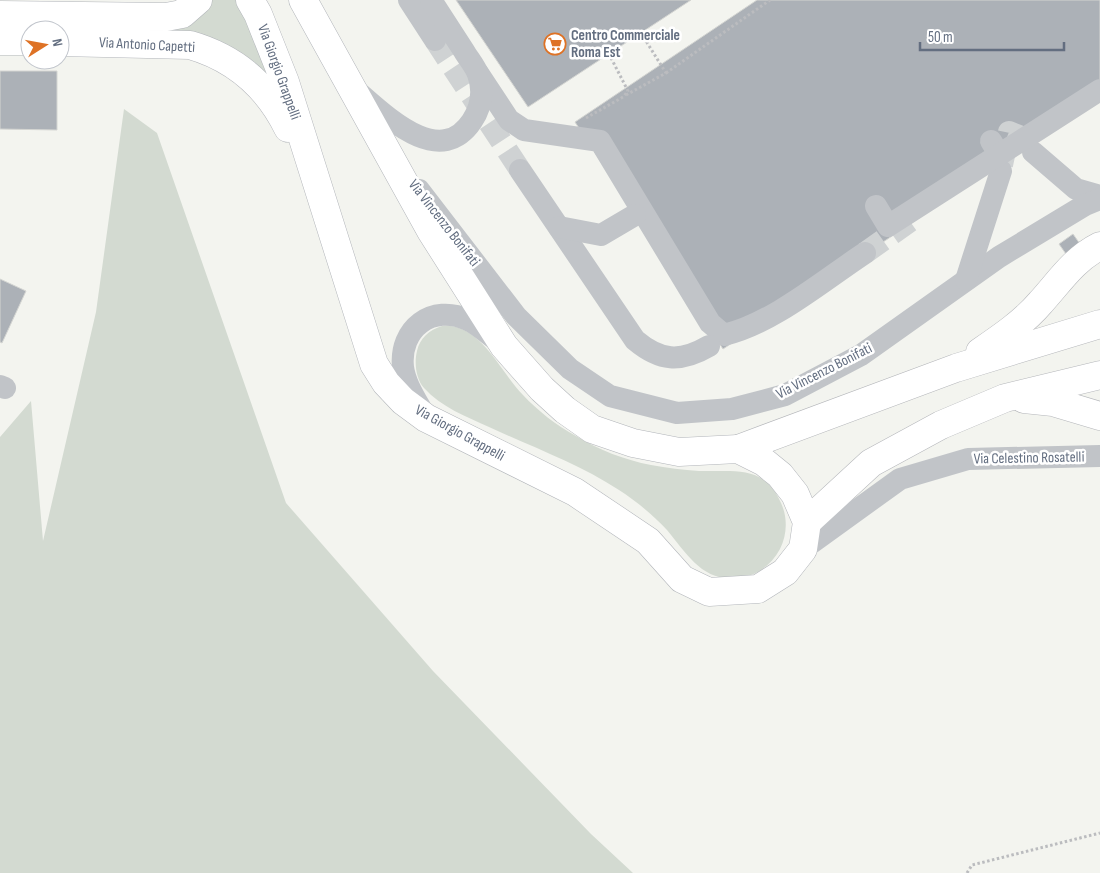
<svg xmlns="http://www.w3.org/2000/svg" width="1100" height="873" viewBox="0 0 1100 873" font-family="'Sofia Sans Condensed',sans-serif">
<style>
.green{fill:#d3dad1}
.building{fill:#acb1b7;stroke:#d4d5d2}
.lines{fill:none;stroke-linecap:round;stroke-linejoin:round}
.minor-tunnel{stroke:#cfd2d3;stroke-width:22;stroke-dasharray:22 11;stroke-linecap:butt}
.major-casing{stroke:#b2b5ba;stroke-width:29}
.highway-casing{stroke:#b4b6ba;stroke-width:29}
.path{stroke:#bbbcbf;stroke-width:3;stroke-dasharray:2.5 2.5;stroke-linecap:butt}
.minor{stroke:#c1c4c8;stroke-width:22}
.major{stroke:#fff;stroke-width:28}
.highway{stroke:#fff;stroke-width:28}
.minor-bridge{stroke:#c1c4c8;stroke-width:22}
.labels{text-anchor:middle;dominant-baseline:central;stroke-width:5;stroke-linejoin:round;paint-order:stroke}
.poi-label{font-size:15px;font-weight:bold;fill:#636e80;stroke:#fff;text-anchor:start}
.street-label{font-size:15px;fill:#636e80;stroke:#fff}
</style>
<rect width="100%" height="100%" fill="#f3f4ef"/>
<g class="green">
<path d="M209,0h28l37,77 -7,2 -101,-46v-4z"/>
<path d="M124,109l33,24 129,370 147,168 158,163 42,39h-633v-436l31,-36 12,140 53,-229z"/>
<path d="M442,326c39,-3 58,46 81,69 15,16 33,30 53,41 23,14 49,24 75,29 16,3 32,5 48,6 35,1 65,-7 82,32 7,15 6,32 -1,46 -8,15 -21,25 -37,28 -39,8 -55,-22 -76,-47 -14,-15 -31,-29 -48,-40 -40,-26 -87,-43 -130,-63 -22,-10 -48,-20 -65,-39 -8,-9 -10,-25 -7,-37 3,-13 12,-21 25,-25z"/>
</g>
<g class="building">
<path d="M456,0h235l-163,107z"/>
<path d="M757,0h343v97l-377,252 -148,-227z"/>
<path d="M0,71h57v59l-57,-1z"/>
<path d="M1073,234l7,10 -14,10 -7,-10z"/>
<path d="M0,279l26,12 -24,52 -2,-1z"/>
</g>
<g class="lines">
<g class="minor-tunnel">
<path d="M435,40l85,130"/>
<path d="M1002,165l7,-33 10,4 14,16"/>
<path d="M865,253l48,-34"/>
</g>
<g class="major-casing">
<g id="major">
<path d="M250,0l8,14 27,68 89,282 12,19 17,18 23,17 149,74 73,49 34,38 27,13 49,-3 27,-17 18,-23 4,-27 -12,-28 -15,-19 -16,-13 -26,-13 -59,3 -46,-9 -41,-14 -27,-19 -23,-21 -38,-43 -73,-115 -128,-231"/>
<path d="M0,15l166,2 16,-3 16,-14"/>
<path d="M0,41h30"/>
<path d="M60,42l130,3c45,13 78,42 98,83"/>
</g>
</g>
<g class="highway-casing">
<g id="highway">
<path d="M980,352c22,-15 44,-30 61,-50 19,-21 33,-43 59,-56"/>
<path d="M1024,399l29,3 47,14"/>
<path d="M738,449l218,-81 144,-44"/>
<path d="M807,522l64,-59 70,-38 64,-27 95,-23"/>
</g>
</g>
<g class="path">
<path d="M666,73l104,-73"/>
<path d="M626,95l40,-22 -25,-40"/>
<path d="M586,118l37,-21 5,-6 -19,-37"/>
<path d="M967,873l5,-8 128,-32"/>
</g>
<g class="minor">
<path d="M409,0l26,40"/>
<path d="M478,73l31,47 15,10 76,11 110,182 14,12c48,-11 100,-55 141,-82"/>
<path d="M358,92c29,25 82,77 114,29 10,-15 12,-30 6,-47 -3,-8 -10,-16 -14,-23 -11,-17 -22,-34 -33,-51"/>
<path d="M991,141l8,13"/>
<path d="M1033,152l43,37 24,7"/>
<path d="M520,170l115,170c25,21 45,23 74,6"/>
<path d="M419,190l97,126 54,53 40,27 67,17 55,-4 53,-14 76,-40 138,-98 86,-52 15,-6"/>
<path d="M559,227l42,8 34,-20"/>
<path d="M966,280l35,-109"/>
<path d="M0,386l5,2"/>
<path d="M425,416c-8,-15 -20,-32 -22,-49 -4,-38 29,-64 65,-47 11,5 21,15 31,22"/>
<path d="M803,549l97,-70 68,-20 132,-3"/>
</g>
<use href="#major" class="major"/>
<use href="#highway" class="highway"/>
<path class="minor-bridge" d="M876,206l12,20 212,-136"/>
</g>
<defs>
<g id="supermarket-ring" transform="scale(1.125)"><circle r="9.5" fill="#fff" stroke="#de7225" stroke-width="1.5"/><path d="M-6-5.5h2.5l.6 2H6L4.5 2H-2.5L-4.4-4H-6ZM-1.5 3.2a1.3 1.3 0 1 0 .1 0ZM3 3.2a1.3 1.3 0 1 0 .1 0Z" fill="#de7225"/></g>
</defs>
<g fill-rule="evenodd">
<use href="#supermarket-ring" x="555" y="44"/>
</g>
<g class="labels">
<g class="poi-label">
<text x="571" y="35">Centro Commerciale<tspan x="571" dy="17">Roma Est</tspan></text>
</g>
<g class="street-label">
<text transform="translate(147 45) rotate(3)">Via Antonio Capetti</text>
<text transform="translate(279 72) rotate(70)">Via Giorgio Grappelli</text>
<text transform="translate(444 223) rotate(52)">Via Vincenzo Bonifati</text>
<text transform="translate(824 371) rotate(-27)">Via Vincenzo Bonifati</text>
<text transform="translate(460 433) rotate(29)">Via Giorgio Grappelli</text>
<text transform="translate(1029 458) rotate(-1)">Via Celestino Rosatelli</text>
</g>
</g>
<g transform="translate(45 45) rotate(79)"><circle r="24" fill="#ffffff" stroke="#c1c5cc"/>
<path d="M0-4L9 19L0 12L-9 19Z" fill="#de7225"/>
<text y="-8" font-size="14" font-weight="bold" text-anchor="middle" fill="#636e80">N</text>
</g>
<path d="M920 42v8h144v-8" fill="none" stroke="#636e80" stroke-width="2.5"/>
<text x="928" y="42" font-size="15" fill="#636e80" stroke="#ffffff" stroke-width="4" paint-order="stroke">50 m</text>
</svg>
